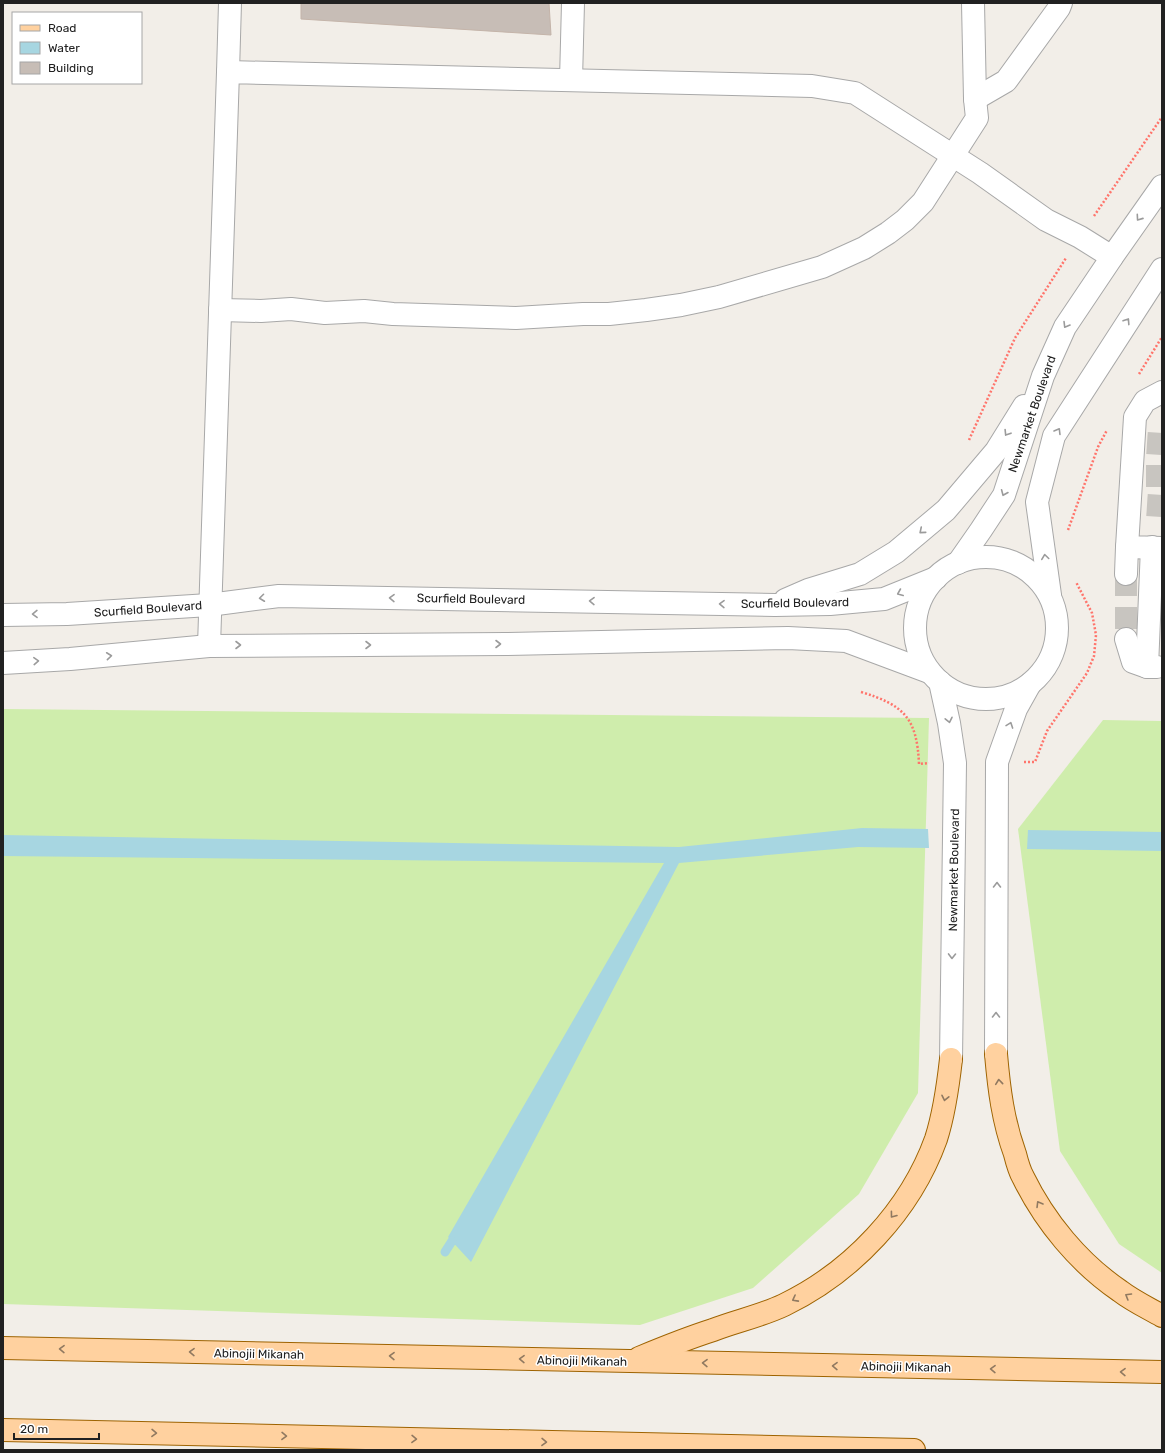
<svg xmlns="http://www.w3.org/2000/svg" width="1165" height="1453" viewBox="0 0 1165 1453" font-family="Rubik,sans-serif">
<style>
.grass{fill:#cfedac}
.water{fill:#a7d6e1}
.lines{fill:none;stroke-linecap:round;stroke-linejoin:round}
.stream{stroke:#a7d6e1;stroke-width:9}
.building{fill:#c7bdb6;stroke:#c4b4a9}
.minor-tunnel{stroke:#c8c5c0;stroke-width:22;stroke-dasharray:22 11;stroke-linecap:butt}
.minor-casing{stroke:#a8a8a8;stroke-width:24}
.major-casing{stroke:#9e6300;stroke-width:24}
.path{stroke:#ff746b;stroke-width:2.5;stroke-dasharray:2 2;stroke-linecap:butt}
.minor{stroke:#fff;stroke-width:22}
.major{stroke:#ffd19f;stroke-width:22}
.oneway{stroke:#9b9b9b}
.oneway2{stroke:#907960}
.labels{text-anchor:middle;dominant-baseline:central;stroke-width:3;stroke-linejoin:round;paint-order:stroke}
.street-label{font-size:12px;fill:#212121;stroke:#fff}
</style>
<rect width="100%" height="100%" fill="#f2eee8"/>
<g class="grass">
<path d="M3,709l926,9 -11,375 -59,101 -106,94 -113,37 -637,-21z"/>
<path d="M1103,720l59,1v552l-43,-29 -59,-93 -42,-322z"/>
</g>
<g class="water">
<path d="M862,828l66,1 1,19 -71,-1 -179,16 -208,399 -23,-25 216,-374 -661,-7v-21l676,12z"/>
<path d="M1028,830l134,2v19l-135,-2z"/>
</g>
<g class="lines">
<path class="stream" d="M445,1252l7,-11"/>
</g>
<path class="building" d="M301,3h248l2,32 -250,-16z"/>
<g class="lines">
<g class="minor-tunnel">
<path d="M1147,443l15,1"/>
<path d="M1146,476h16"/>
<path d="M1147,505l15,1"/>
<path d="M1126,574v65"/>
</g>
<g class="minor-casing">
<g id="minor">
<path d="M228,72l2,-69"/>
<path d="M571,80l2,-77"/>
<path d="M975,99l31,-18 53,-73 2,-5"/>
<path d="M220,310l41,1 30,-2 34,4 39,-2 29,3 123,4 67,-4h26l37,-4 35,-5 38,-8 103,-30 42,-19 24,-15 17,-13 18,-18 54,-84 -2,-19 -2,-96"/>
<path d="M1162,392l-17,9 -10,16 -8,130 35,1"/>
<circle cx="986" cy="628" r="71"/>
<path d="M958,563l23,-33 23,-35 39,-119 22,-49 47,-70 50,-71"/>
<path d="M1126,574l1,-27"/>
<path d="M1050,595l-13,-93 17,-66 108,-167"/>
<path d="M785,600l23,-10 52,-16 36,-22 50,-42 50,-59 28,-45"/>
<path d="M3,615l64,-1 142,-9 70,-9 496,9 55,-1 54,-5 52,-21"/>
<path d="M1126,639l7,23 14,5h10"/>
<path d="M209,646l19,-574 584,14 43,7 125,80 66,47 34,17 32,20"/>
<path d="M3,663l67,-4 139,-13 297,-2 282,-6 58,3 83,31"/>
<path d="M1147,667l5,-120"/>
<path d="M940,682l9,41 6,40 -4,296"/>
<path d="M996,1054l1,-292 19,-53 14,-25"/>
</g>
</g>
<g class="major-casing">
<g id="major">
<path d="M996,1054c3,35 7,67 19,100 2,8 4,16 8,23 22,45 56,86 97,114 13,10 28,17 42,25"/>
<path d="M3,1348l1159,24"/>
<path d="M639,1358c24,-10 49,-20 74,-28 23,-9 48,-14 71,-25 68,-33 126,-94 152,-166 8,-25 12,-53 15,-80"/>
<path d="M3,1430l911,20"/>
</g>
</g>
<g class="path">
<path d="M1094,216l68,-99"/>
<path d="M1139,374l23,-37"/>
<path d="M969,440l46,-102 51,-80"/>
<path d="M1068,530l30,-83 9,-17"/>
<path d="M861,692c43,13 56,26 58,72l10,-1"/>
<path d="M1024,762h11l12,-31 40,-58 7,-17 2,-21 -4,-22 -16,-31"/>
</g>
<use href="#minor" class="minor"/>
<use href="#major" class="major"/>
</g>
<defs><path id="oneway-chevron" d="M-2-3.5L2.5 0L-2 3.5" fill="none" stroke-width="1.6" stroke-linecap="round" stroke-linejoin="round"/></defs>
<g class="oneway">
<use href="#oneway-chevron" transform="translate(1139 218) rotate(125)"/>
<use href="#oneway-chevron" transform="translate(1127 321) rotate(-57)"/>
<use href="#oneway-chevron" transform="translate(1066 325) rotate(121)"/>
<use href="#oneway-chevron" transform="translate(1058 431) rotate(-59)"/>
<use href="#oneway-chevron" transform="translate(1007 433) rotate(122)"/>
<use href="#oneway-chevron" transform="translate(1004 493) rotate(113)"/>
<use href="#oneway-chevron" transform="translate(922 531) rotate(140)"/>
<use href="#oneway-chevron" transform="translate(1045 557) rotate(-98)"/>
<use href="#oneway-chevron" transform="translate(900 593) rotate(157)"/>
<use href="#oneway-chevron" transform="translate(262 598) rotate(173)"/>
<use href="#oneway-chevron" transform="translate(392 598) rotate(-179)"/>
<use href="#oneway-chevron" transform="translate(592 601) rotate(-179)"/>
<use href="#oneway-chevron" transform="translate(722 604) rotate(-179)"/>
<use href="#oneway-chevron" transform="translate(35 614) rotate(179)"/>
<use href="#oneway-chevron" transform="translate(498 644)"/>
<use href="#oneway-chevron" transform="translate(238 645)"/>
<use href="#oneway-chevron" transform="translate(368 645)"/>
<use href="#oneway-chevron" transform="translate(109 656) rotate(-6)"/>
<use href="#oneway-chevron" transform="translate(36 661) rotate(-3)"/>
<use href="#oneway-chevron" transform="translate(949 720) rotate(78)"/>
<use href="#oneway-chevron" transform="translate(1010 725) rotate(-70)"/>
<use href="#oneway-chevron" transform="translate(997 885) rotate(-90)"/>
<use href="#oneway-chevron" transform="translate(952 956) rotate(91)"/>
<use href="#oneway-chevron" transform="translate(996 1015) rotate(-90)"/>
</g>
<g class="oneway2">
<use href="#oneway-chevron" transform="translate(999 1082) rotate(-96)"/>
<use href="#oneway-chevron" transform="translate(945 1098) rotate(102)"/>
<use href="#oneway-chevron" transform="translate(1039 1204) rotate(-121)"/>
<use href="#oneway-chevron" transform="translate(893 1215) rotate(127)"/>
<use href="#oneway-chevron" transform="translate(1128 1296) rotate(-149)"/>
<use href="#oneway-chevron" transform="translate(795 1299) rotate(152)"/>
<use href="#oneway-chevron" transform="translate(62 1349) rotate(-179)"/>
<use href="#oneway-chevron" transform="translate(192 1352) rotate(-179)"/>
<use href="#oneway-chevron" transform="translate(392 1356) rotate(-179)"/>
<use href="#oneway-chevron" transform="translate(522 1359) rotate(-179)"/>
<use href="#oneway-chevron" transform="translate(705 1363) rotate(-179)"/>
<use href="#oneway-chevron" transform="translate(835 1366) rotate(-179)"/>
<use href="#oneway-chevron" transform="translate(993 1369) rotate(-179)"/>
<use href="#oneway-chevron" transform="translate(1123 1372) rotate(-179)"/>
<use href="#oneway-chevron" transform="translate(154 1433) rotate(1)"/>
<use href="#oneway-chevron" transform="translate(284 1436) rotate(1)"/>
<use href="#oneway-chevron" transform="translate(414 1439) rotate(1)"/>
<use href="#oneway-chevron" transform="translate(544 1442) rotate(1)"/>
</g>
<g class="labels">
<g class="street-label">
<text transform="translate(1032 414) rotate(-71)">Newmarket Boulevard</text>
<text transform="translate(471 599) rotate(1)">Scurfield Boulevard</text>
<text transform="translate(795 603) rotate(-1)">Scurfield Boulevard</text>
<text transform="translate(148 609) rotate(-4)">Scurfield Boulevard</text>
<text transform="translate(954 870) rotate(-89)">Newmarket Boulevard</text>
<text transform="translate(259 1354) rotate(1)">Abinojii Mikanah</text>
<text transform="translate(582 1361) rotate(1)">Abinojii Mikanah</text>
<text transform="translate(906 1367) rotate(1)">Abinojii Mikanah</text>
</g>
</g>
<rect width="1165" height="1453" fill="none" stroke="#212121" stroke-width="8"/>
<rect x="12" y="12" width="130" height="72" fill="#ffffff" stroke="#a6a6a6"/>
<rect x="20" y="25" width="20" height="6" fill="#ffd19f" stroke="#a6a6a6"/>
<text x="48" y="32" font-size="12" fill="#212121">Road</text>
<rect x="20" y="42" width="20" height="12" fill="#a7d6e1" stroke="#a6a6a6"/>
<text x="48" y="52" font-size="12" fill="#212121">Water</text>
<rect x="20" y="62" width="20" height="12" fill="#c7bdb6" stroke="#a6a6a6"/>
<text x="48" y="72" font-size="12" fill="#212121">Building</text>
<path d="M14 1433v6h85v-6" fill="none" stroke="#212121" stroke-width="2"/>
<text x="20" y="1433" font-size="12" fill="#212121" stroke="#ffffff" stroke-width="3" paint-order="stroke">20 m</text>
</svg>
